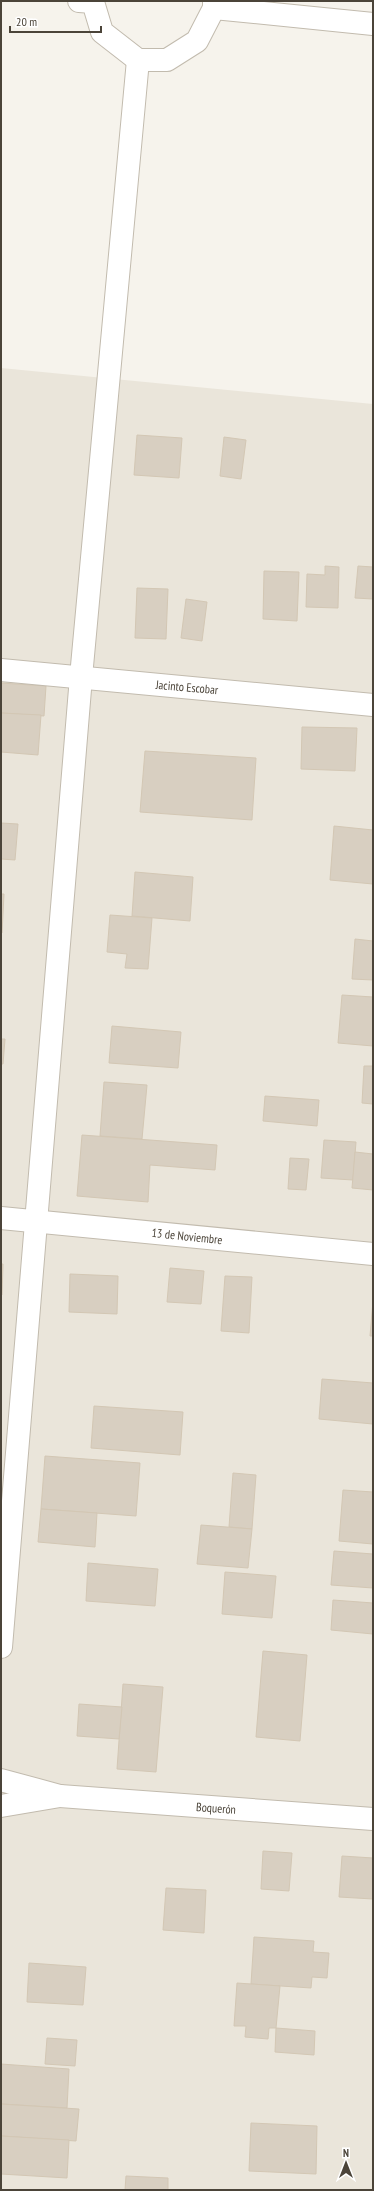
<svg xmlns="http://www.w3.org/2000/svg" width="374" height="2191" viewBox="0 0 374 2191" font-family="'PT Sans Narrow',sans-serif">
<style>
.residential{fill:#eae5da}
.building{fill:#d8cfc1;stroke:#d3c7b4}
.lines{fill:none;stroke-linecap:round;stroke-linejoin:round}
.minor-casing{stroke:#c2bbae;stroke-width:24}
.minor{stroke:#fff;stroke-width:22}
.labels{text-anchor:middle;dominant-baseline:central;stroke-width:3;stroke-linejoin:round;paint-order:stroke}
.street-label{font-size:12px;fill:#4b4439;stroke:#fff}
</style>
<rect width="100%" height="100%" fill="#f6f3ec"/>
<path class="residential" d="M1,368l372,36v1786h-372z"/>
<g class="building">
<path d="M137,435l45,3 -3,40 -45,-3z"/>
<path d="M224,437l22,3 -5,39 -21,-3z"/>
<path d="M325,566l14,1 -1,41 -32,-1 1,-33 18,1z"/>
<path d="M358,566l15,1v32l-18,-1z"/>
<path d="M264,571l35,1 -2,49 -34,-2z"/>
<path d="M137,588l31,1 -2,50 -31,-1z"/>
<path d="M186,599l21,3 -5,39 -21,-3z"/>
<path d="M1,683l45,3 -2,30 -43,-3z"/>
<path d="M1,713l40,2 -3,40 -37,-3z"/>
<path d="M302,727l55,1 -2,43 -54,-2z"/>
<path d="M145,751l111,7 -4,62 -112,-8z"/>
<path d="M1,823l17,1 -3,36 -14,-1z"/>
<path d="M334,826l39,4v54l-43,-4z"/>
<path d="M135,872l58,5 -3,44 -58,-5z"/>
<path d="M1,894h3l-2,39h-1z"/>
<path d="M110,915l42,3 -4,51 -23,-1 2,-14 -20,-2z"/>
<path d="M355,939l18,2v39l-21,-1z"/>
<path d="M342,995l31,2v49l-35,-3z"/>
<path d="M112,1026l69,6 -3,36 -69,-5z"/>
<path d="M1,1039h4l-2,25h-2z"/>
<path d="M364,1066h9v38l-11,-1z"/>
<path d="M104,1082l43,3 -5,54 -42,-3z"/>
<path d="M265,1096l54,4 -2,26 -54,-5z"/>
<path d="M82,1135l135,10 -2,25 -65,-5 -2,37 -71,-6z"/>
<path d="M324,1140l32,2 -3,38 -32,-2z"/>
<path d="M355,1152l18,2v36l-21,-2z"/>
<path d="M290,1158l19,1 -3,31 -18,-1z"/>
<path d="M1,1264h2l-1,31h-1z"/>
<path d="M170,1268l34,3 -3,33 -34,-2z"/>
<path d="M70,1274l48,2 -1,38 -48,-2z"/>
<path d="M225,1276l27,1 -3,56 -28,-2z"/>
<path d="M373,1301v35h-3z"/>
<path d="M322,1379l51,4v41l-54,-5z"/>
<path d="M94,1406l89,6 -3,43 -89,-7z"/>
<path d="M45,1456l95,7 -4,53 -95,-7z"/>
<path d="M233,1473l23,2 -4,54 -23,-2z"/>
<path d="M343,1490l30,2v52l-34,-3z"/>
<path d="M41,1509l56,4 -2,34 -57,-5z"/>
<path d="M201,1525l51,4 -4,39 -51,-4z"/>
<path d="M334,1551l39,3v34l-42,-3z"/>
<path d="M88,1563l70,6 -3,37 -69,-5z"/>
<path d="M225,1572l51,4 -4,42 -50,-4z"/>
<path d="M333,1600l40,3v31l-42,-4z"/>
<path d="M263,1651l44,4 -7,86 -44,-4z"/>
<path d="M123,1684l40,3 -7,85 -39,-3z"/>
<path d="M79,1704l43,3 -3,32 -42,-3z"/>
<path d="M263,1851l29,2 -3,38 -28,-2z"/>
<path d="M342,1856l31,2v41l-34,-2z"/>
<path d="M166,1888l40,2 -2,43 -41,-3z"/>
<path d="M254,1937l60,4 -1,11 16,1 -2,25 -15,-1 -1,11 -60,-4z"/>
<path d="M29,1963l57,4 -3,38 -56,-3z"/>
<path d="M237,1983l43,3 -4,42h-7l-1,11 -23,-2 1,-11h-12z"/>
<path d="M276,2028l39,3 -1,24 -39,-3z"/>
<path d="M47,2038l30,2 -2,26 -30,-2z"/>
<path d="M1,2064l68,5 -2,39 -66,-4z"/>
<path d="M1,2104l78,5 -3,32 -75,-5z"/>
<path d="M251,2123l66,3 -1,48 -67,-3z"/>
<path d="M1,2136l68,4 -2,38 -66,-4z"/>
<path d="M126,2176l42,2v12h-43z"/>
</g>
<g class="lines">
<g class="minor-casing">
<g id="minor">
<path d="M79,1l14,1 9,30 36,28h29l30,-19 17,-33v-7"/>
<path d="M214,8l159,16"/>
<path d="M1,670l372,35"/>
<path d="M1,1218l372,36"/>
<path d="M1,1647l80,-970 57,-617"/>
<path d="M1,1780l59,16 -59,10"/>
<path d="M60,1796l313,23"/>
</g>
</g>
<use href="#minor" class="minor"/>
</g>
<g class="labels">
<g class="street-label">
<text transform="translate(187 687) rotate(5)">Jacinto Escobar</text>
<text transform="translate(187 1236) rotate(6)">13 de Noviembre</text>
<text transform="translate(216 1808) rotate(4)">Boquerón</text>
</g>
</g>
<rect width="374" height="2191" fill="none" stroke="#4b4439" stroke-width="4"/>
<g transform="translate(346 2163)" stroke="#ffffff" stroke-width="3" paint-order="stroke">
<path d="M0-3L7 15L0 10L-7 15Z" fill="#4b4439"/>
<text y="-6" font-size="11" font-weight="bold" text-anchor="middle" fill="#4b4439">N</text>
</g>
<path d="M10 26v6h91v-6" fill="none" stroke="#4b4439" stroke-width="2"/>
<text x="16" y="26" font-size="12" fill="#4b4439" stroke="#ffffff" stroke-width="3" paint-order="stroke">20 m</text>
</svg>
